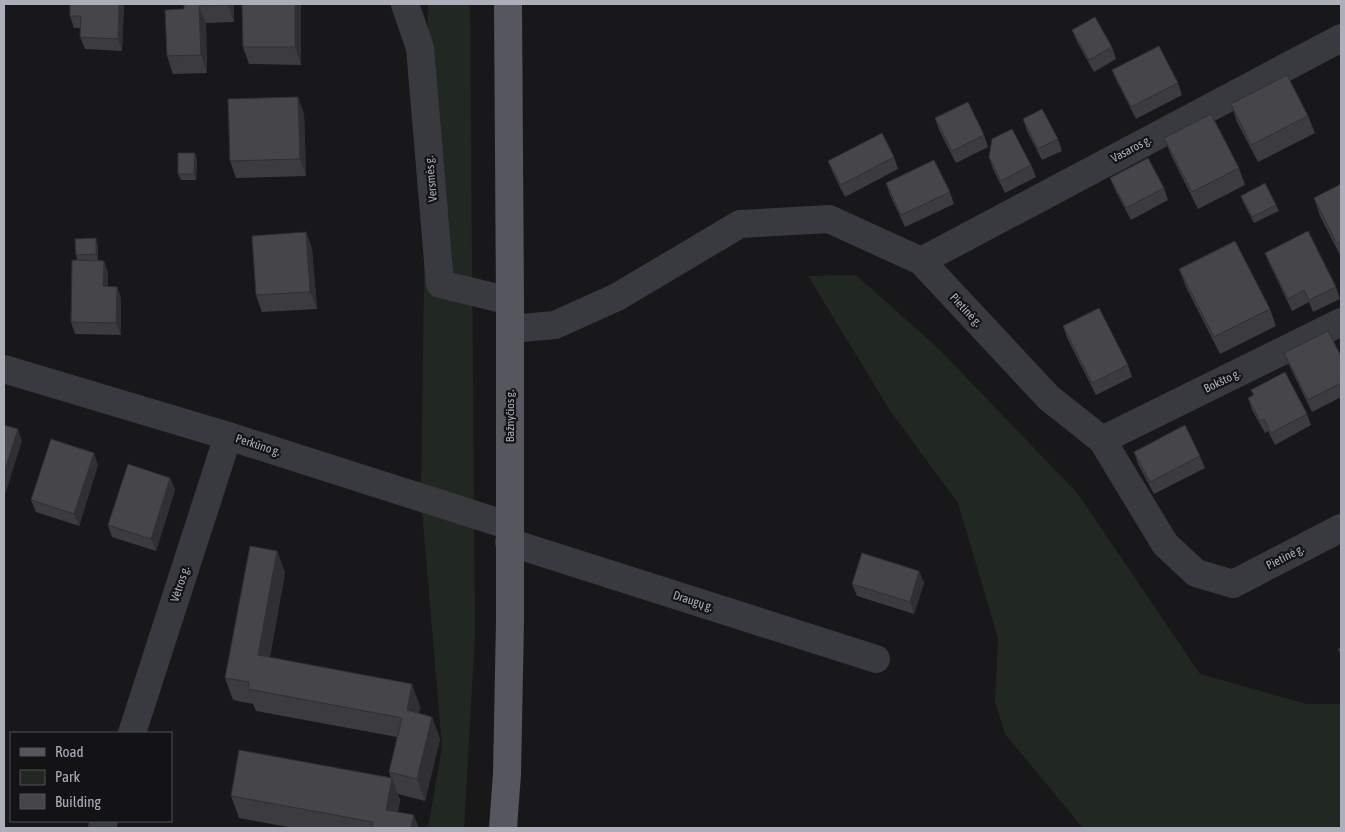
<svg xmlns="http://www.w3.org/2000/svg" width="1345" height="832" viewBox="0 0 1345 832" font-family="'Asap Condensed',sans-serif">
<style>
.green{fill:#202821}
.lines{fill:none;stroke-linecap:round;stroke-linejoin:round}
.minor{stroke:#393a3f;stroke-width:28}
.major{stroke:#56575e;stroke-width:28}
.wall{fill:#3b3b40}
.shaded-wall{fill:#303034}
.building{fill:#45454a;stroke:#303034}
.labels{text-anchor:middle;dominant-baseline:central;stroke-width:4.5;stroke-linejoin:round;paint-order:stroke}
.street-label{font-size:12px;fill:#acafb9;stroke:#131315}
</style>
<rect width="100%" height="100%" fill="#18181a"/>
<g class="green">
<path d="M428,4h42l5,631 -11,193h-36l14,-81 -21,-249z"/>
<path d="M856,275l84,75 138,144 122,180 107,30h34v124h-258l-78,-94 -10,-33 3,-63 -40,-135 -67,-91 -83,-136z"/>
</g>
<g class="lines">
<g class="minor">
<path d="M405,4l15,44 20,236 70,17"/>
<path d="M921,261l420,-223"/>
<path d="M510,329l45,-4 62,-28 123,-73 89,-5 92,42 128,137 53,42 63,104 31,29 37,11 108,-56"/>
<path d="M4,369l224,67 282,90"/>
<path d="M1102,440l239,-118"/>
<path d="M509,542l367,117"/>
<path d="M132,733l96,-297"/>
<path d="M102,828l2,-7"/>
</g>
<path class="major" d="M503,828l4,-54 3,-153v-320l-2,-297"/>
</g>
<g class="wall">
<path d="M70,4h54l-2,47 -37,-2 -5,-12 1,-9h-7l-4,-12z"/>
<path d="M184,4h50v18l-28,1 1,50 -34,1 -6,-18 17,-47z"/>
<path d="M301,4v61l-52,-1 -6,-17z"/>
<path d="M1072,30l40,17 4,12 -22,13 -17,-30z"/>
<path d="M1112,70l66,13 4,12 -46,24 -19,-37z"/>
<path d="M1231,104l77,12 7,17 -57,29 -21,-40z"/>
<path d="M304,114l2,62 -70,2 -6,-17z"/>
<path d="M935,118l49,17 4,12 -32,16 -17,-33z"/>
<path d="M1023,119l35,20 4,12 -20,9 -15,-29z"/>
<path d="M1164,138l75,30 6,17 -47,24 -27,-54z"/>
<path d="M894,157l4,12 -53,28 -12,-24 -5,-12z"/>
<path d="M989,157l42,8 5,12 -31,16 -12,-24z"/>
<path d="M197,159l-1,21h-15l-3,-6z"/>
<path d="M1110,178l54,10 4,12 -37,20 -16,-30z"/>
<path d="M886,183l64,9 4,12 -49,23 -15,-32z"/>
<path d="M1341,184v73l-21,-41 -6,-18z"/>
<path d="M1241,196l35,9 3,6 -25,12 -11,-21z"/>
<path d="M306,232l6,17 5,60 -55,3 -6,-17z"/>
<path d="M98,245v15l6,1 4,12v14h9l4,12v36l-46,-1 -4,-12 6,-62 -1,-5z"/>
<path d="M1265,253l71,34 4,12 -27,13 -4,-10 -17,9 -22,-46z"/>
<path d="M1179,269l91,40 6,17 -56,28 -34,-67z"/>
<path d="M1063,326l65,39 4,12 -36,18 -29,-57z"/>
<path d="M1284,353l57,3v41l-29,15 -23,-47z"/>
<path d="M1251,390l56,24 4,11 -36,20 -7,-14 -3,2 -13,-23 -4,-12 5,-3z"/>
<path d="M1134,452l66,4 5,12 -51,26 -16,-30z"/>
<path d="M98,465l-19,61 -43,-14 -5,-12z"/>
<path d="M170,478l5,12 -19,61 -44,-14 -4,-12z"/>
<path d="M277,551l8,22 -15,84 150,49 -1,7 13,4 8,22 -15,62 -27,-7 2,6 -2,12 13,16h-118l-54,-10 -8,-22 160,-18 -2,-6 8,-35 -141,-26 -3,-7 -20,-4 -8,-22z"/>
<path d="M919,571l5,12 -10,31 -57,-18 -5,-12z"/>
</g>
<g class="shaded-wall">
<path d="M119,4h5l-2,47 -4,-12z"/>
<path d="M228,4h6v18l-6,-17z"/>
<path d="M295,4h6v61l-6,-18z"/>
<path d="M199,6l7,17 1,50 -6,-18z"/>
<path d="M298,97l6,17 2,62 -6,-17z"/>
<path d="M195,153l2,6 -1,21 -2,-6z"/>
<path d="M306,232l6,17 5,60 -7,-17z"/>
<path d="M96,238l2,7v15l-2,-6z"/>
<path d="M104,261l4,12v25l-5,-12z"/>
<path d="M117,287l4,12v36l-5,-12z"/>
<path d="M18,429l4,12 -18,57v-25z"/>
<path d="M94,453l4,12 -19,61 -5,-12z"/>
<path d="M170,478l5,12 -19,61 -5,-12z"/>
<path d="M277,551l8,22 -19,104 -8,-22z"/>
<path d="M919,571l5,12 -10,31 -4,-12z"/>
<path d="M412,684l8,22 -5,26 -8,-22z"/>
<path d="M432,717l8,22 -15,62 -8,-22z"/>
<path d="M392,778l8,22 -5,28 -9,-18z"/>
<path d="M414,815l5,13h-8z"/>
</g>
<g class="building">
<path d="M70,4h49l-1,35 -38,-2 1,-21h-11z"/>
<path d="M184,4h44v1l-29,1 2,49 -34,1 -2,-46 19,-1z"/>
<path d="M242,4h53v43h-52z"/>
<path d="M1095,17l17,30 -23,13 -17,-30z"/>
<path d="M1159,46l19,37 -47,24 -19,-37z"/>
<path d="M1287,75l21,41 -57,29 -20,-41z"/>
<path d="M298,97l2,62 -70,2 -2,-62z"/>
<path d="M968,102l16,33 -32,16 -17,-33z"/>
<path d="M1042,109l16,30 -20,10 -15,-30z"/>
<path d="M1211,114l28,54 -47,24 -28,-54z"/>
<path d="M1012,129l19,36 -30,16 -12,-24 3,-18z"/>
<path d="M882,133l12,24 -53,28 -13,-24z"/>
<path d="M178,153h17l-1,21h-16z"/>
<path d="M1148,158l16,30 -38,20 -16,-30z"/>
<path d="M934,160l16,32 -49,23 -15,-32z"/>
<path d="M1265,183l11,22 -24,12 -11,-21z"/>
<path d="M1341,184v58l-4,2 -23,-46z"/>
<path d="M1308,231l28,56 -27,13 -5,-10 -16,9 -23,-46z"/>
<path d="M306,232l4,60 -54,3 -4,-59z"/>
<path d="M96,238v16l-20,1 -1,-16z"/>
<path d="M1235,241l35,68 -56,28 -35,-68z"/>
<path d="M72,260l32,1 -1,25 14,1 -1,36 -45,-1z"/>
<path d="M1099,308l29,57 -36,18 -29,-57z"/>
<path d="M1328,331l13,25v27l-33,17 -24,-47z"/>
<path d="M1285,372l22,42 -36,19 -7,-14 -4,2 -12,-23 6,-3 -3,-5z"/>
<path d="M4,425l14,4 -14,44z"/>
<path d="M1185,425l15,31 -50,26 -16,-30z"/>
<path d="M51,439l43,14 -20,61 -43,-14z"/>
<path d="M128,464l42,14 -19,61 -43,-14z"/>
<path d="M250,546l27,5 -19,104 154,29 -5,26 25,7 -15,62 -28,-7 13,-54 -154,-29 1,-7 -24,-4z"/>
<path d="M862,553l57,18 -9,31 -58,-18z"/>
<path d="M1341,648v7l-3,-6z"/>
<path d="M239,750l153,28 -6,32 28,5 -3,13h-39l1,-6 -142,-26z"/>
</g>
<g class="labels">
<g class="street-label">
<text transform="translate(1131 149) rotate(-28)">Vasaros g.</text>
<text transform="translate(431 179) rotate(-95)">Versmės g.</text>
<text transform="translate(966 310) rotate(47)">Pietinė g.</text>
<text transform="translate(1222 381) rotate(-26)">Bokšto g.</text>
<text transform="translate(510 416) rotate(-90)">Bažnyčios g.</text>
<text transform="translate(258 445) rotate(18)">Perkūno g.</text>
<text transform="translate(1285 557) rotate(-27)">Pietinė g.</text>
<text transform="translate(180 584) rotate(-72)">Vėtros g.</text>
<text transform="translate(693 601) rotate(18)">Draugų g.</text>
</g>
</g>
<rect width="1345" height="832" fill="none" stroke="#acafb9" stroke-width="10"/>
<rect x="10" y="732" width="162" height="90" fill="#131315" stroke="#505157"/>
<rect x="20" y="748" width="25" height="8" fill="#56575e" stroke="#505157"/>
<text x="55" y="757" font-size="15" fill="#acafb9">Road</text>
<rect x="20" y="770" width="25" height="15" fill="#202821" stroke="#505157"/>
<text x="55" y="782" font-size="15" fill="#acafb9">Park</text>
<rect x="20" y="794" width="25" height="15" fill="#45454a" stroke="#505157"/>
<text x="55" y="807" font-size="15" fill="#acafb9">Building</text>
</svg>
